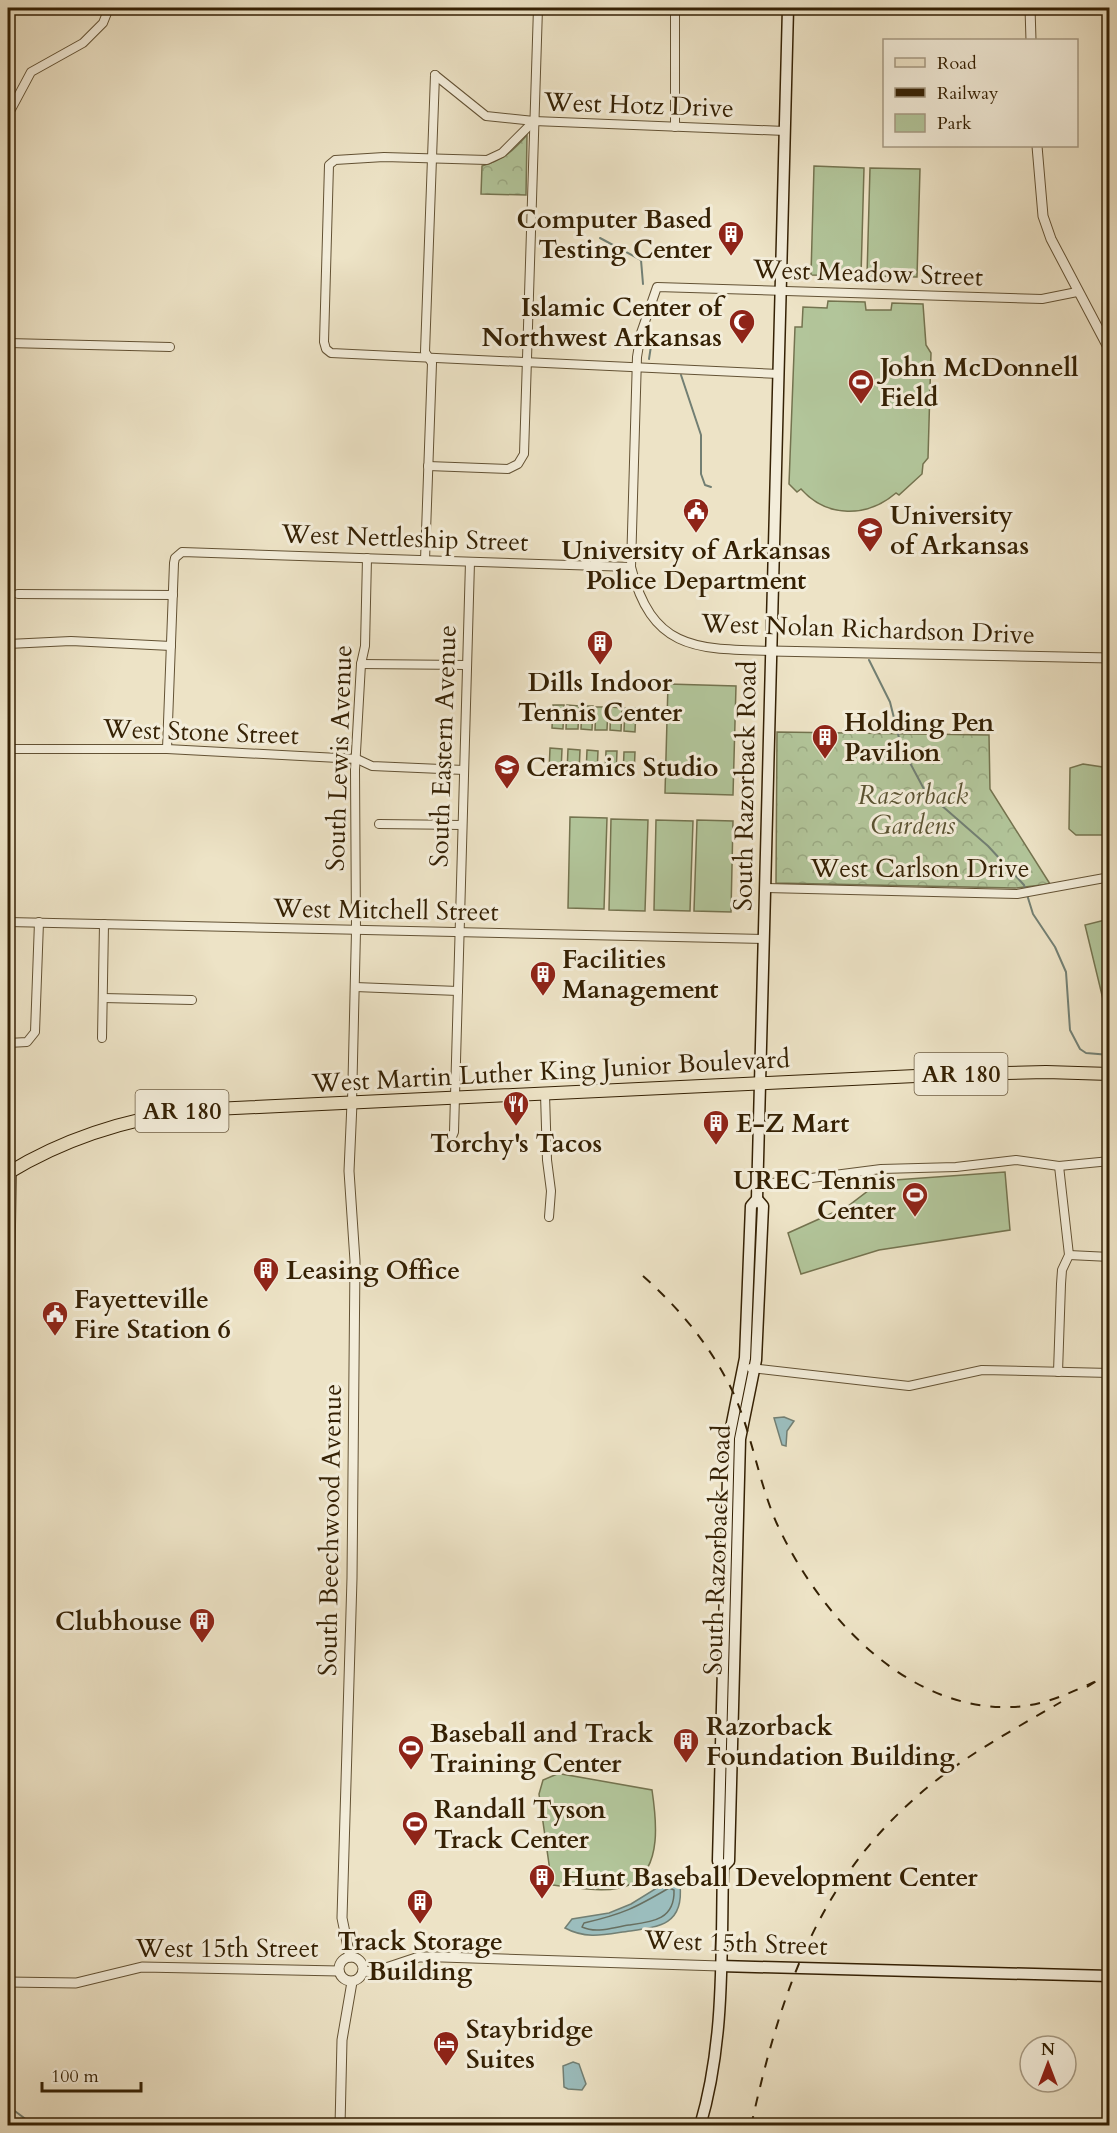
<svg xmlns="http://www.w3.org/2000/svg" width="1117" height="2133" viewBox="0 0 1117 2133" font-family="Cardo,serif">
<style>
.green{fill:#b2c59a;stroke:#74734f;stroke-width:1.5}
.forest{fill:url(#forest-crowns);stroke:#74734f;stroke-width:1.5}
.water{fill:#9bbdbd;stroke:#727f73;stroke-width:1.5}
.lines{fill:none;stroke-linecap:round;stroke-linejoin:round}
.shore{stroke:#686f60;stroke-width:1.5}
.stream{stroke:#727f73;stroke-width:2}
.minor-casing{stroke:#635234;stroke-width:10}
.tertiary-casing{stroke:#635234;stroke-width:11}
.secondary-casing{stroke:#352104;stroke-width:13}
.primary-casing{stroke:#352104;stroke-width:14}
.minor{stroke:#f3edda;stroke-width:8}
.tertiary{stroke:#f3edda;stroke-width:9}
.secondary{stroke:#f3edda;stroke-width:10}
.primary{stroke:#ede3c6;stroke-width:12}
.rail{stroke:#352104;stroke-width:2;stroke-dasharray:10 10;stroke-linecap:butt}
.labels{text-anchor:middle;dominant-baseline:central;stroke-width:6;stroke-linejoin:round;paint-order:stroke}
.shield{fill:#f3edda;stroke:#6e5e44;stroke-width:1.5}
.shield-label{font-size:24px;font-weight:bold;fill:#352104}
.street-label{font-size:26px;fill:#352104;stroke:#f3edda}
.poi-label{font-size:26px;font-weight:bold;fill:#352104;stroke:#f3edda;text-anchor:start}
.park-label{font-size:26px;font-style:italic;fill:#5a5231;stroke:#f3edda}
</style>
<defs>
<pattern id="forest-crowns" width="20" height="18" patternUnits="userSpaceOnUse" patternTransform="scale(1.5)"><rect width="20" height="18" fill="#b2c59a"/><path d="M2 6a3 3 0 1 1 6 0M12 15a3 3 0 1 1 6 0" fill="none" stroke="#9aa983"/></pattern>
</defs>
<rect width="100%" height="100%" fill="#ede3c6"/>
<filter id="stains"><feTurbulence type="fractalNoise" baseFrequency=".00333" numOctaves="4"/><feColorMatrix values="0 0 0 0 .2 0 0 0 0 .09 0 0 0 0 .02 0 0 0 .5 -.17"/></filter>
<radialGradient id="worn" r=".72"><stop offset=".6" stop-color="#630" stop-opacity="0"/><stop offset="1" stop-color="#630" stop-opacity=".3"/></radialGradient>
<g class="green">
<path d="M814,166l50,2 -3,108 -50,-1z"/>
<path d="M870,168l50,1 -3,108 -50,-1z"/>
<path d="M828,301l37,1 1,8h25l1,-7 31,1 3,41 5,8 -3,105 -5,6 -1,10 -23,21 -3,-2c-29,25 -69,25 -95,-4l-4,3 -8,-8 6,-157h7l1,-20 24,1z"/>
<path d="M668,684l68,2 -3,109 -68,-2z"/>
<path d="M553,705h11l-1,24 -11,-1z"/>
<path d="M567,705l12,1 -1,23h-12z"/>
<path d="M582,706h11l-1,24 -11,-1z"/>
<path d="M596,707h12l-1,23h-12z"/>
<path d="M611,707l11,1 -1,23 -11,-1z"/>
<path d="M625,708h11l-1,24 -11,-1z"/>
<path d="M550,748l12,1 -1,23h-12z"/>
<path d="M568,749l12,1 -1,23h-12z"/>
<path d="M587,750l11,1 -1,23h-11z"/>
<path d="M606,751h11l-1,24 -11,-1z"/>
<path d="M624,752h11l-1,24h-11z"/>
<path d="M1083,764l26,4v67h-33l-7,-6 1,-61z"/>
<path d="M570,817l37,1 -3,91 -36,-1z"/>
<path d="M611,819l37,1 -3,91 -36,-1z"/>
<path d="M656,820l37,1 -3,90 -36,-1z"/>
<path d="M697,820l36,1 -2,91 -37,-1z"/>
<path d="M1109,919h1l-1,105 -24,-99z"/>
<path d="M1005,1172l5,58 -131,20 -78,24 -13,-41 60,-27 33,-25z"/>
<path d="M562,1772v2l90,16c4,27 11,78 -21,94 -21,11 -56,3 -79,1l-13,-91 4,-14z"/>
</g>
<g class="forest">
<path d="M527,135l-1,60 -45,-1 1,-28c21,-6 31,-15 45,-31z"/>
<path d="M777,732l212,3 1,54 60,95 -35,4 -239,-5z"/>
</g>
<g class="water">
<path d="M784,1417l10,4 -7,10 -1,15 -4,-1 -8,-27z"/>
<path d="M668,1881l12,4c4,39 -20,42 -50,46 -23,3 -43,9 -65,-3l7,-9 37,-6 22,-9z"/>
<path d="M573,2062l6,2 7,20 -4,6 -14,-1 -4,-2 -1,-21z"/>
</g>
<g class="lines">
<path class="shore" d="M669,1888l5,2c1,30 -22,32 -45,35 -15,2 -32,9 -47,2l2,-4c39,-9 51,-15 85,-35z"/>
<g class="stream">
<path d="M600,238l41,22 2,24"/>
<path d="M649,359l4,-26"/>
<path d="M681,375l20,60v39l4,11 6,2"/>
<path d="M869,660l21,42 11,44 24,45 63,55 36,39 9,29 22,33 11,25 4,58 10,19 6,4 24,2"/>
<path d="M8,2106l27,20"/>
</g>
<g class="minor-casing">
<g id="minor">
<path d="M435,75l51,41 48,5"/>
<path d="M8,115l23,-43 52,-29 20,-20 6,-15"/>
<path d="M675,127v-119"/>
<path d="M8,343l162,4"/>
<path d="M779,374l-448,-21 -5,-4 -2,-7 5,-177 6,-5 49,-3 103,3 15,-7 32,-32 251,10"/>
<path d="M428,466l80,3 10,-5 6,-10 14,-446"/>
<path d="M425,560l7,-197 -7,-11 10,-277"/>
<path d="M18,594l155,1"/>
<path d="M8,644l63,-3 100,5"/>
<path d="M771,651c-74,-2 -119,0 -140,-84l6,-210 4,-24 16,-46 385,12 35,-7"/>
<path d="M361,664l105,1"/>
<path d="M8,749h159l190,10 15,7 92,4"/>
<path d="M167,749l7,-186 1,-5 7,-6 449,15"/>
<path d="M379,824l83,1"/>
<path d="M766,888l251,6 93,-17"/>
<path d="M8,922l756,17"/>
<path d="M355,987l103,4"/>
<path d="M103,998l89,2"/>
<path d="M102,1038l2,-114"/>
<path d="M8,1043l19,-1 8,-10 4,-110"/>
<path d="M545,1094l2,66 4,31 -2,26"/>
<path d="M352,1103l4,-172 -1,-161 6,-106 4,-18 2,-88"/>
<path d="M448,1146l6,-14 16,-570"/>
<path d="M757,1185l124,-16 75,-2 60,-7 43,6 51,-5"/>
<path d="M1069,1255l41,2"/>
<path d="M751,1368l158,18 73,-16 128,3"/>
<path d="M1058,1372l3,-88 1,-14 7,-15 -10,-89"/>
<path d="M8,1391l4,-221"/>
</g>
</g>
<g class="tertiary-casing">
<g id="tertiary">
<path d="M1030,8l1,32"/>
<path d="M1037,146l6,70 8,23 59,112"/>
<path d="M771,651l339,7"/>
<path d="M8,1159l4,11"/>
<circle cx="351" cy="1969" r="12"/>
<path d="M350,1957l-8,-39 10,-340 3,-317 -6,-90 3,-68"/>
<path d="M363,1971l11,1 45,-15h23l278,9"/>
<path d="M8,1982l68,1 66,-16 197,4"/>
<path d="M340,2126l2,-86 10,-58"/>
</g>
</g>
<g class="secondary-casing">
<g id="secondary">
<path d="M723,1867l6,-6 11,-422 16,-79 7,-154 -6,-7"/>
<path d="M720,1966l390,10"/>
<path d="M700,2126c25,-84 21,-172 23,-259l-5,-6 11,-423 16,-80 6,-152 6,-7 31,-1191"/>
</g>
</g>
<g class="primary-casing">
<path id="primary" d="M8,1173c57,-35 119,-54 185,-63l765,-36 88,-2 64,2"/>
</g>
<use href="#minor" class="minor"/>
<use href="#tertiary" class="tertiary"/>
<use href="#secondary" class="secondary"/>
<use href="#primary" class="primary"/>
<g class="rail">
<path d="M643,1276c36,32 65,67 87,110 22,44 27,93 47,138 41,89 128,187 235,183 30,-1 56,-13 82,-25"/>
<path d="M1087,1687l23,-15"/>
<path d="M751,2126c28,-126 63,-238 163,-327 43,-39 97,-68 147,-97"/>
</g>
</g>
<defs>
<g id="building-pin" transform="scale(1.35)"><path d="M0 17L-7.5 6A9.5 9.5 0 1 1 7.5 6Z" fill="#8f2418" stroke="#f3edda"/><path d="M-4-6H4V6H1V3H-1V6H-4ZM-2.5-4.3h1.7v1.8h-1.7ZM.8-4.3h1.7v1.8H.8ZM-2.5-1h1.7V.8h-1.7ZM.8-1h1.7V.8H.8Z" fill="#fff"/></g>
<g id="mosque-pin" transform="scale(1.35)"><path d="M0 17L-7.5 6A9.5 9.5 0 1 1 7.5 6Z" fill="#8f2418" stroke="#f3edda"/><path d="M3.5-4.9A6 6 0 1 0 3.5 4.9A5 5 0 1 1 3.5-4.9Z" fill="#fff"/></g>
<g id="stadium-pin" transform="scale(1.35)"><path d="M0 17L-7.5 6A9.5 9.5 0 1 1 7.5 6Z" fill="#8f2418" stroke="#f3edda"/><path d="M0-5a6.5 5 0 1 0 0 10a6.5 5 0 1 0 0-10ZM-3.5-1.8h7v3.6h-7Z" fill="#fff"/></g>
<g id="civic-pin" transform="scale(1.35)"><path d="M0 17L-7.5 6A9.5 9.5 0 1 1 7.5 6Z" fill="#8f2418" stroke="#f3edda"/><path d="M-.6-6.5H3V-4.5H.6V-3L4-1V1h2V6H-6V1h2V-1L-.6-3ZM-1.2 2.5V6h2.4V2.5Z" fill="#fff"/></g>
<g id="university-pin" transform="scale(1.35)"><path d="M0 17L-7.5 6A9.5 9.5 0 1 1 7.5 6Z" fill="#8f2418" stroke="#f3edda"/><path d="M0-5L7-2L0 1L-7-2ZM-4 1L0 2.5L4 1V4Q0 6-4 4Z" fill="#fff"/></g>
<g id="restaurant-pin" transform="scale(1.35)"><path d="M0 17L-7.5 6A9.5 9.5 0 1 1 7.5 6Z" fill="#8f2418" stroke="#f3edda"/><path d="M-5-6h1v4h1v-4h1v4h1v-4h1v5L-1.5 .5V6h-2V.5L-5-1ZM5-6V6H3V1.5H1.5Q1.5-4 5-6Z" fill="#fff"/></g>
<g id="hotel-pin" transform="scale(1.35)"><path d="M0 17L-7.5 6A9.5 9.5 0 1 1 7.5 6Z" fill="#8f2418" stroke="#f3edda"/><path d="M-6-4.5h1.5V1H6V5H4.5V3h-9V5H-6ZM-4 0a1.8 1.8 0 1 1 3.6 0ZM.5 0V-2.5h3Q6-2.5 6 0Z" fill="#fff"/></g>
</defs>
<g fill-rule="evenodd">
<use href="#building-pin" x="731" y="234"/>
<use href="#mosque-pin" x="742" y="322"/>
<use href="#stadium-pin" x="861" y="382"/>
<use href="#civic-pin" x="696" y="511"/>
<use href="#university-pin" x="870" y="530"/>
<use href="#building-pin" x="600" y="643"/>
<use href="#building-pin" x="825" y="737"/>
<use href="#university-pin" x="507" y="767"/>
<use href="#building-pin" x="543" y="974"/>
<use href="#restaurant-pin" x="516" y="1104"/>
<use href="#building-pin" x="716" y="1123"/>
<use href="#stadium-pin" x="915" y="1195"/>
<use href="#building-pin" x="266" y="1270"/>
<use href="#civic-pin" x="55" y="1314"/>
<use href="#building-pin" x="202" y="1621"/>
<use href="#building-pin" x="686" y="1741"/>
<use href="#stadium-pin" x="411" y="1748"/>
<use href="#stadium-pin" x="415" y="1824"/>
<use href="#building-pin" x="542" y="1877"/>
<use href="#building-pin" x="420" y="1902"/>
<use href="#hotel-pin" x="446" y="2044"/>
</g>
<g class="labels">
<g class="shield">
<rect x="914.5" y="1053" width="93" height="42" rx="4.5"/>
<rect x="135.5" y="1090" width="93" height="42" rx="4.5"/>
</g>
<g class="shield-label">
<text x="961" y="1074">AR 180</text>
<text x="182" y="1111">AR 180</text>
</g>
<g class="street-label">
<text transform="translate(639 105) rotate(2)">West Hotz Drive</text>
<text transform="translate(868 273) rotate(2)">West Meadow Street</text>
<text transform="translate(405 538) rotate(2)">West Nettleship Street</text>
<text transform="translate(868 629) rotate(2)">West Nolan Richardson Drive</text>
<text transform="translate(201 732) rotate(2)">West Stone Street</text>
<text transform="translate(443 746) rotate(-88)">South Eastern Avenue</text>
<text transform="translate(339 758) rotate(-88)">South Lewis Avenue</text>
<text transform="translate(745 786) rotate(-89)">South Razorback Road</text>
<text x="920" y="868">West Carlson Drive</text>
<text transform="translate(386 910) rotate(1)">West Mitchell Street</text>
<text transform="translate(551 1071) rotate(-3)">West Martin Luther King Junior Boulevard</text>
<text transform="translate(330 1530) rotate(-89)">South Beechwood Avenue</text>
<text transform="translate(717 1550) rotate(-88)">South Razorback Road</text>
<text transform="translate(736 1943) rotate(2)">West 15th Street</text>
<text x="227" y="1948">West 15th Street</text>
</g>
<g class="poi-label">
<text x="712" y="219" text-anchor="end">Computer Based<tspan x="712" dy="30">Testing Center</tspan></text>
<text x="722" y="307" text-anchor="end">Islamic Center of<tspan x="722" dy="30">Northwest Arkansas</tspan></text>
<text x="880" y="367">John McDonnell<tspan x="880" dy="30">Field</tspan></text>
<text x="890" y="515">University<tspan x="890" dy="30">of Arkansas</tspan></text>
<text x="696" y="550" text-anchor="middle">University of Arkansas<tspan x="696" dy="30">Police Department</tspan></text>
<text x="600" y="682" text-anchor="middle">Dills Indoor<tspan x="600" dy="30">Tennis Center</tspan></text>
<text x="844" y="722">Holding Pen<tspan x="844" dy="30">Pavilion</tspan></text>
<text x="526" y="767">Ceramics Studio</text>
<text x="562" y="959">Facilities<tspan x="562" dy="30">Management</tspan></text>
<text x="736" y="1123">E-Z Mart</text>
<text x="516" y="1143" text-anchor="middle">Torchy's Tacos</text>
<text x="896" y="1180" text-anchor="end">UREC Tennis<tspan x="896" dy="30">Center</tspan></text>
<text x="286" y="1270">Leasing Office</text>
<text x="74" y="1299">Fayetteville<tspan x="74" dy="30">Fire Station 6</tspan></text>
<text x="182" y="1621" text-anchor="end">Clubhouse</text>
<text x="706" y="1726">Razorback<tspan x="706" dy="30">Foundation Building</tspan></text>
<text x="430" y="1733">Baseball and Track<tspan x="430" dy="30">Training Center</tspan></text>
<text x="434" y="1809">Randall Tyson<tspan x="434" dy="30">Track Center</tspan></text>
<text x="562" y="1877">Hunt Baseball Development Center</text>
<text x="420" y="1941" text-anchor="middle">Track Storage<tspan x="420" dy="30">Building</tspan></text>
<text x="466" y="2029">Staybridge<tspan x="466" dy="30">Suites</tspan></text>
</g>
<g class="park-label">
<text x="913" y="795">Razorback<tspan x="913" dy="30">Gardens</tspan></text>
</g>
</g>
<rect width="1117" height="2133" fill="none" stroke="#ede3c6" stroke-width="30"/>
<rect x="9" y="9" width="1099" height="2115" fill="none" stroke="#352104" stroke-width="3"/>
<rect x="15" y="15" width="1087" height="2103" fill="none" stroke="#352104" stroke-width="1.5"/>
<rect x="883" y="39" width="195" height="108" fill="#f3edda" stroke="#a79b84" stroke-width="1.5"/>
<rect x="895" y="58" width="30" height="9" fill="#ede3c6" stroke="#a79b84" stroke-width="1.5"/>
<text x="937" y="69" font-size="18" fill="#352104">Road</text>
<rect x="895" y="88" width="30" height="9" fill="#352104" stroke="#a79b84" stroke-width="1.5"/>
<text x="937" y="99" font-size="18" fill="#352104">Railway</text>
<rect x="895" y="114" width="30" height="18" fill="#b2c59a" stroke="#a79b84" stroke-width="1.5"/>
<text x="937" y="129" font-size="18" fill="#352104">Park</text>
<g transform="translate(1048 2064)"><circle r="28" fill="#f3edda" stroke="#a79b84" stroke-width="1.5"/>
<path d="M0-4.5L10 22L0 15L-10 22Z" fill="#8f2418"/>
<text y="-9" font-size="16" font-weight="bold" text-anchor="middle" fill="#352104">N</text>
</g>
<path d="M42 2082v9h99v-9" fill="none" stroke="#352104" stroke-width="3"/>
<text x="51" y="2082" font-size="18" fill="#352104" stroke="#f3edda" stroke-width="4.5" paint-order="stroke">100 m</text>
<rect width="100%" height="100%" filter="url(#stains)"/>
<rect width="100%" height="100%" fill="url(#worn)"/>
</svg>
